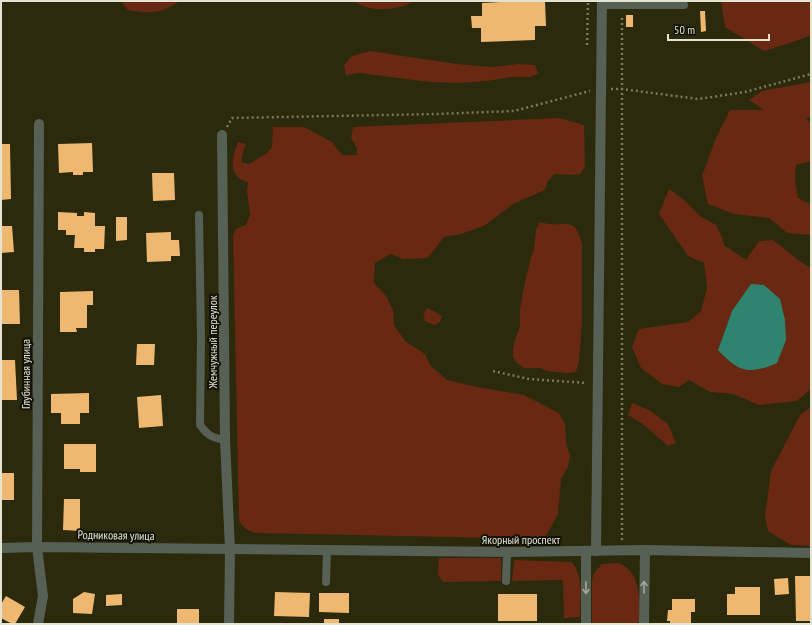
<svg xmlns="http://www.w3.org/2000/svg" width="812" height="625" viewBox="0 0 812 625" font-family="'PT Sans Narrow',sans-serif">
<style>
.green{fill:#692811;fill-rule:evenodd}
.water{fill:#2f846f}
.building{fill:#eeb870}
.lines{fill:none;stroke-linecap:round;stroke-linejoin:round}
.path{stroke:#7a7961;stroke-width:2.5;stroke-dasharray:2 3;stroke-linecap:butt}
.lane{stroke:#566055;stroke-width:8}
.street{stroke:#566055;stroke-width:10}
.oneway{stroke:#a4a89a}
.labels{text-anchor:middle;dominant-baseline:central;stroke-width:4;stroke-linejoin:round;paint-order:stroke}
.street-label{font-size:12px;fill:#e3e3d2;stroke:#121206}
</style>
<rect width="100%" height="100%" fill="#2b2a0c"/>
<g class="green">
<path d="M121,1h59c-22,13 -27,13 -52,9z"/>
<path d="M354,1h60c-16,10 -44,12 -60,0z"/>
<path d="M721,1h90v34l-15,6 -32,10 -39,-24z"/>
<path d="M370,51l87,13 35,3 26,-3 17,1 3,9 -8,3h-20l-23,4 -28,2 -29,-1 -71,-9 -13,2 -2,-10 8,-9z"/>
<path d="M811,82v35l-5,1 5,6v37l-15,4 -1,14 3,19 13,6v31l-24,-2 -18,-15 -35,-4 -26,-10 -6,-28 14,-38 14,-28h34l-15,-10 13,-9z"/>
<path d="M559,118l25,7 1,42 -5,7 -10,1 -16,-1 -7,8 -2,8 -32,14 -29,22 -23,8 -17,3 -16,21 -25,1 -13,-5 -15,9 -1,20 12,13 7,14 1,15 11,16 20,13 5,11 17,15 30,7 47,8 35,18 6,11 1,18 4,14 -2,11 -7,12 -3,35 -12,22 -3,3 -286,-6c-8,-1 -14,-5 -18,-13l-6,-284 3,-7 10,-4 4,-10 -3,-23 1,-10c-3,-1 -7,-2 -9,-4 -11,-9 -5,-25 -1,-36l8,2 -3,8 -2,10 8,2 18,-11 5,-6 1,-20h31l28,15 10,13h15v-7l-6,-10 2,-11z"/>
<path d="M669,189l14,10 17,17 16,9 6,12 2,8 22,15 13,-19 14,-1 28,22 10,6v121l-14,12 -38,4 -26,-11 -23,-2 -21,-12 -10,7 -17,-3 -21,-16 -9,-21 7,-18 49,-7 13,-11 6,-23 -3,-25 -16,-7 -29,-42zM732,311l-4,49 -10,-10z"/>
<path d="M540,222c24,8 34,-10 42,22v77l-3,40 -3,11 -8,1 -21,-2 -7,-3h-16l-7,-5 -4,-6v-10l7,-21v-17l3,-18 8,-34 3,-7 2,-20z"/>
<path d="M428,308l14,8 -2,6 -5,3 -10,-4 -2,-7z"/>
<path d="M632,403l17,7 19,14 8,19 -8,3 -25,-22 -15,-9z"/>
<path d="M811,407v139l-20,-1 -23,-14 -3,-15 6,-45 29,-56z"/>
<path d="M439,558h62v23l-58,1 -5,-7z"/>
<path d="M514,560l57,2c13,9 9,40 9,55l-16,1 -1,-38 -51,1z"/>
<path d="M619,563c24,11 20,38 20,61h-47v-45l2,-6 8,-9z"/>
</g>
<path class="water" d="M751,284l13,1 16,14 5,21 1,20 -9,23c-28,12 -39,9 -59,-13l14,-39z"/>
<g class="building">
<path d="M519,1h26l1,25h-11v14l-54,2v-14h-9l-1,-12h11v-13z"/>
<path d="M700,11h5l1,20 -5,1z"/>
<rect x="626" y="15" width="7" height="12"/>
<path d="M92,143l1,29h-10v3h-10v-3l-14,1 -1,-29z"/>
<path d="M1,144h9l1,55 -10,1z"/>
<path d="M152,173h22l1,27 -22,1z"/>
<path d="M58,212l19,1v3h7v-4l11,1v13h10l-1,23h-9v3h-11v-4h-10l1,-13h-9v-5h-8z"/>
<path d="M116,217h11v23l-11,1z"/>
<path d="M1,226h11l2,26 -13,1z"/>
<path d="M171,232v8h8l1,16h-9v5l-24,1 -1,-29z"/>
<path d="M1,290h18l1,34h-19z"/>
<path d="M93,291v14h-6v23h-11l1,4h-17v-40z"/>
<path d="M137,344h18l-1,21h-18z"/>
<path d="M1,360h14l2,40h-16z"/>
<path d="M89,393v20h-9v11h-19v-11h-10v-19z"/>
<path d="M161,395l2,31 -24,2 -2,-31z"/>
<path d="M64,444h32v28h-16v-3h-16z"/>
<rect x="1" y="473" width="13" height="27"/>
<path d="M64,499h16v32l-17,-1z"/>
<path d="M795,576h16v45h-15z"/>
<path d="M788,578l1,16 -14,1 -1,-16z"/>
<path d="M735,587h25v28h-33v-21h8z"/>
<path d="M84,592l11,2 -3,20 -19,-1v-14z"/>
<path d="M275,592l35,1 -1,24 -35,-1z"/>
<path d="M319,593h30v20l-30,-1z"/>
<path d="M122,594v11l-16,1v-11z"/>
<rect x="498" y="594" width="39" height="27"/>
<path d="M6,596l19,11 -10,17h-3l-11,-6v-14z"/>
<path d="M672,599h23v13h-4v12h-21v-3h-3l1,-11h4z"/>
<rect x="177" y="609" width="22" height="15"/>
<rect x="324" y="619" width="15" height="5"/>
</g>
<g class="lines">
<g class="path">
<path d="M587,45l1,-44"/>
<path d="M611,89h11l76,10 47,-7 66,-18"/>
<path d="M227,127l5,-9 204,-4 78,-3 76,-20"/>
<path d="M493,371l36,8 58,4"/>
<path d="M622,540v-525"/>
</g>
<g class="lane">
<path d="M602,5h82"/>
<path d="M199,215l2,123 -1,87c8,11 13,13 25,15"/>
<path d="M506,581l1,-29"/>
<path d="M326,582l1,-32"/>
</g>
<g class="street">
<path d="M222,135l3,305 5,109 -1,75"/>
<path d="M1,548l36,-1 470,5 138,-2 166,3"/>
<path d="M596,551l6,-550"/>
<path d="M586,552v72"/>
<path d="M38,624l5,-28 -6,-49 2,-423"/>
<path d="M644,624l1,-74"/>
</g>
</g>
<defs><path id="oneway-shaft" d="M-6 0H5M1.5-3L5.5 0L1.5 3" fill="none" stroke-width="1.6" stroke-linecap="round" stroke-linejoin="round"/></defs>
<g class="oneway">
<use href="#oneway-shaft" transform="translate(644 587) rotate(-90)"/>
<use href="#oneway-shaft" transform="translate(586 588) rotate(90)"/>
</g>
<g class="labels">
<g class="street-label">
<text transform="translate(212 342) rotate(-90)">Жемчужный переулок</text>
<text transform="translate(25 374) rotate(-90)">Глубинная улица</text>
<text transform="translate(116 535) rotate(1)">Родниковая улица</text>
<text x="521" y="539">Якорный проспект</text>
</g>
</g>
<rect width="812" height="625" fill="none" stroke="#e3e3d2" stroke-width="4"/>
<path d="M668 34v6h101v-6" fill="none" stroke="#e3e3d2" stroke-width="2"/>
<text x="674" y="34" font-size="12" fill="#e3e3d2" stroke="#121206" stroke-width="3" paint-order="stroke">50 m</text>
</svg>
